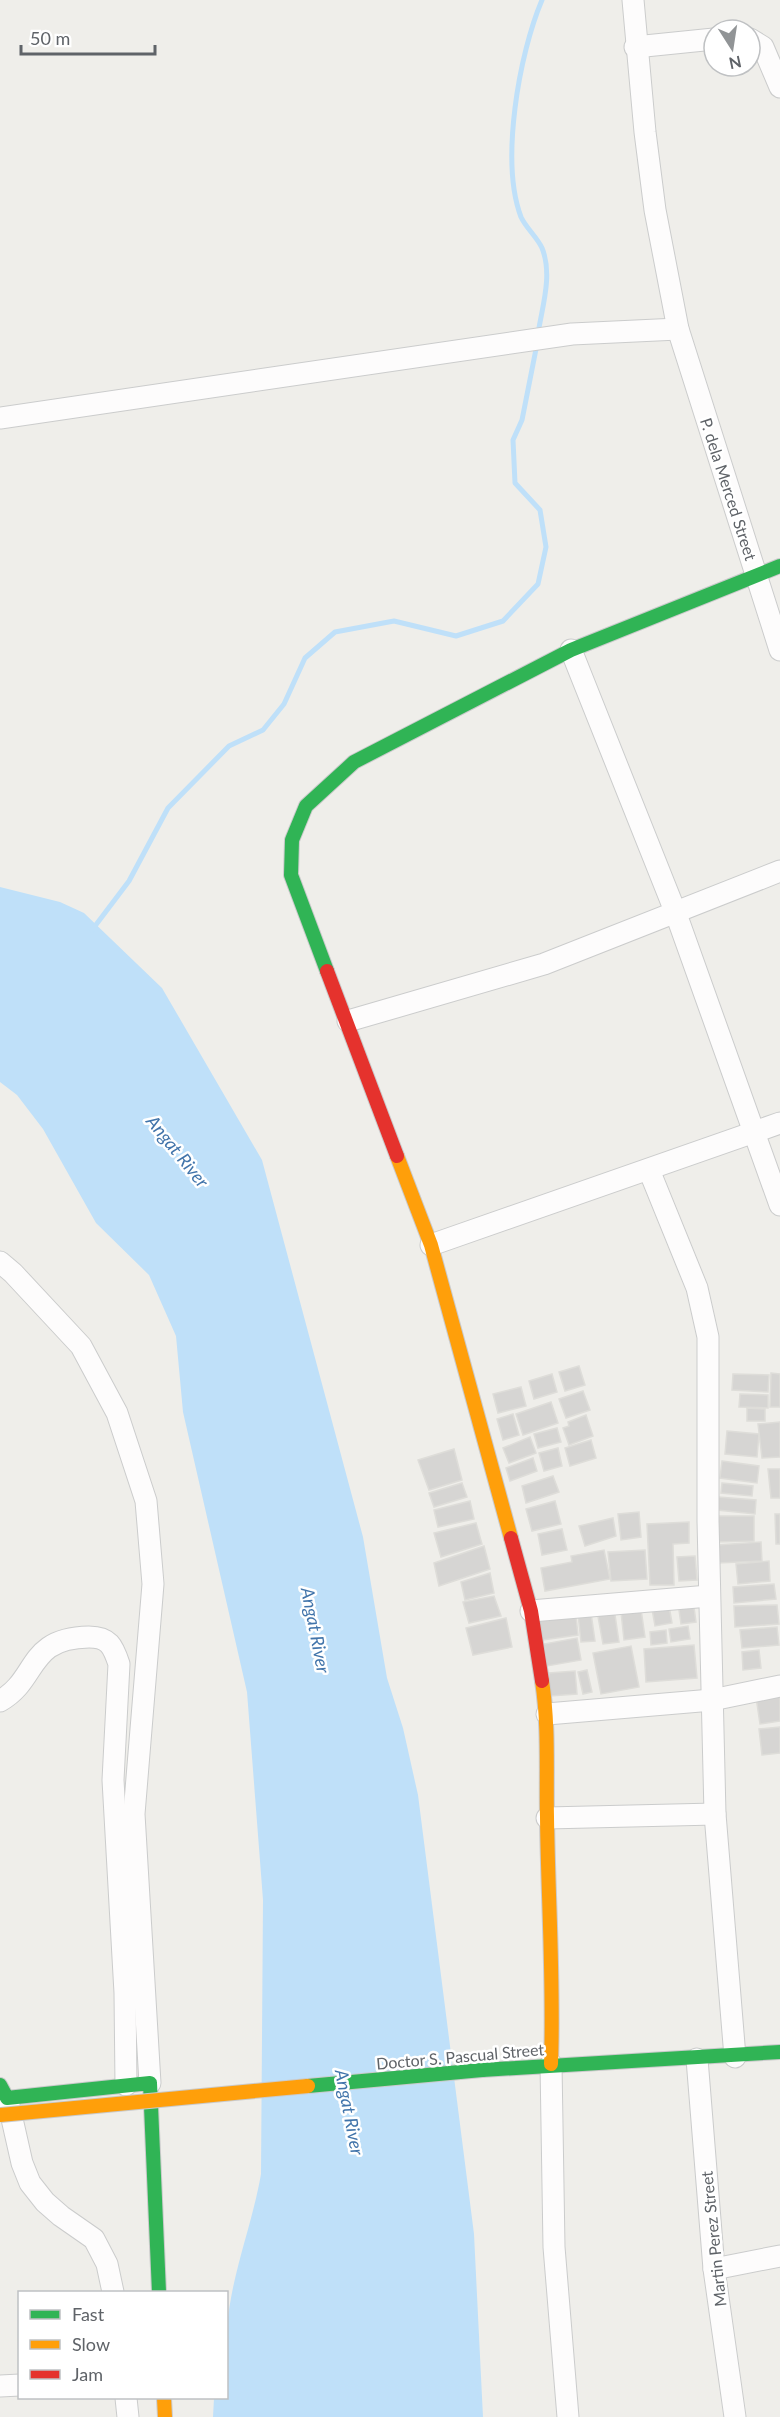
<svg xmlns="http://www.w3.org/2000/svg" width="780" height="2417" viewBox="0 0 780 2417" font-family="Lato,sans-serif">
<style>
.water{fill:#bfe0f9}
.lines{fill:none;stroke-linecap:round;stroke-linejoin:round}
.stream{stroke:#bfe0f9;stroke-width:5}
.building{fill:#d6d5d3;stroke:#deddd9;stroke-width:1.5}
.street-casing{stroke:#cbcccc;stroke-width:23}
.fast-casing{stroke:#cacacb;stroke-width:16}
.slow-casing{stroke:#cacacb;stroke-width:16}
.jam-casing{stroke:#cacacb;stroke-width:16}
.street{stroke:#fdfcfc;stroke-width:21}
.fast{stroke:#30b455;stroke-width:14}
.slow{stroke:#ff9f0a;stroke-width:14}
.jam{stroke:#e5322d;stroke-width:14}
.fast-bridge-casing{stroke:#cacacb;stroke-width:16;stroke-linecap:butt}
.slow-bridge-casing{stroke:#cacacb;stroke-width:16;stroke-linecap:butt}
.fast-bridge{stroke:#30b455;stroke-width:14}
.slow-bridge{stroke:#ff9f0a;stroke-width:14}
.labels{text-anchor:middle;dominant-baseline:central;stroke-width:5;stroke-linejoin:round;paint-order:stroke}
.street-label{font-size:16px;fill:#5f6368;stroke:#fff}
.water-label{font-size:18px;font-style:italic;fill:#4174aa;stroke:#fff}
</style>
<rect width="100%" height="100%" fill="#efeeea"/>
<path class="water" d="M0,887l60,15 24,11 78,75 100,172 101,377 24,141 16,50 15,67 56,439 9,183h-270l1,-19h12c1,-23 -1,-47 1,-70 4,-53 25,-102 34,-154l2,-274 -16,-208 -64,-280 -7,-76 -27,-61 -53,-52 -53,-94 -26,-34 -17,-13z"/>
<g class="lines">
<g class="stream">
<path d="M538,334c4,-27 15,-59 4,-86 -5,-11 -16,-20 -21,-31 -21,-55 -2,-163 21,-217"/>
<path d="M92,930l37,-49 39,-73 61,-62 34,-16 21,-26 21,-46 30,-26 59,-11 62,15 47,-15 35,-37 8,-37 -6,-37 -25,-27 -2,-43 9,-20 15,-76"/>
</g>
</g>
<g class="building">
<path d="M579,1366l6,19 -20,6 -6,-19z"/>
<path d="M771,1373l9,1v33h-10z"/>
<path d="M552,1374l5,18 -23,7 -5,-18z"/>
<path d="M733,1374l36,1 -1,17 -36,-2z"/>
<path d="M521,1387l5,19 -28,7 -5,-19z"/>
<path d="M583,1391l7,19 -24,8 -7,-19z"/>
<path d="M740,1394l28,1v13l-29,-1z"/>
<path d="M551,1402l7,21 -35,12 -7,-21z"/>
<path d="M747,1408l18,1v12h-18z"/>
<path d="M513,1414l6,21 -16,5 -6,-21z"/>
<path d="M586,1415l7,21 -24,9 -6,-17 6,-2 -1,-4z"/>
<path d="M780,1422v35l-18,1 -4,-34z"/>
<path d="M557,1428l4,14 -23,6 -4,-14z"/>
<path d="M727,1431l32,3 -2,23 -32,-3z"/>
<path d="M530,1437l6,16 -27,10 -6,-15z"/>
<path d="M591,1440l5,18 -26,8 -5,-18z"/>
<path d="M558,1448l4,18 -18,5 -5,-18z"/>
<path d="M454,1449l8,31 -33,10 -11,-30z"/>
<path d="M533,1458l4,13 -27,10 -4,-13z"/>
<path d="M722,1461l37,5 -2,17 -37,-5z"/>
<path d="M768,1469h12v29h-9z"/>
<path d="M553,1476l6,16 -33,11 -4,-17z"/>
<path d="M462,1483l5,14 -33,10 -5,-14z"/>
<path d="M722,1483l31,3 -1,10 -31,-3z"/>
<path d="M718,1497l38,3 -1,14 -38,-4z"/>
<path d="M470,1501l4,18 -36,8 -4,-17z"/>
<path d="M555,1501l6,23 -29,7 -6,-22z"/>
<path d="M639,1512l2,25 -20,3 -3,-26z"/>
<path d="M775,1514h5v30h-4z"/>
<path d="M714,1516h40v25l-38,1z"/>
<path d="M613,1518l3,18 -31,10 -6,-20z"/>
<path d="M689,1522v21l-16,1 1,41h-24l-3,-61z"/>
<path d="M476,1523l6,21 -41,13 -7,-24z"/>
<path d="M562,1529l5,21 -25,5 -4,-21z"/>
<path d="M761,1542l1,19 -44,2 -1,-18z"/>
<path d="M484,1546l6,23 -51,17 -5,-23z"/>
<path d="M604,1550l6,29 -65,12 -4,-23 31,-6 -1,-6z"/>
<path d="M645,1550l2,29 -36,2 -3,-29z"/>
<path d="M695,1556l2,24 -18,1 -2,-24z"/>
<path d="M769,1561l1,20 -32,3 -2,-20z"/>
<path d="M490,1573l4,20 -29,7 -4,-18z"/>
<path d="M774,1584l2,15 -42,4 -1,-16z"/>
<path d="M494,1596l7,20 -32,7 -6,-21z"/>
<path d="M693,1600l3,22 -15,2 -3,-21z"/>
<path d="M777,1605l2,19 -44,3 -1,-21z"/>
<path d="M669,1606l3,17 -17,3 -3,-17z"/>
<path d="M614,1608l5,34 -16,2 -6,-33z"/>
<path d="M641,1609l4,28 -21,3 -3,-28z"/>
<path d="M591,1613l4,28 -14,1 -3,-28z"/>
<path d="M576,1616l2,19 -35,5 -3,-19z"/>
<path d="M506,1618l6,29 -39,8 -7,-27z"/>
<path d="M688,1626l2,13 -19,3 -2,-13z"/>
<path d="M777,1627l2,18 -37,3 -2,-18z"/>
<path d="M666,1630l1,13 -16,2 -1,-13z"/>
<path d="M577,1638l4,22 -34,6 -3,-22z"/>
<path d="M694,1645l3,33 -51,4 -2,-33z"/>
<path d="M631,1646l8,41 -38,7 -8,-41z"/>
<path d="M759,1650l2,18 -18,2 -1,-18z"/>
<path d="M587,1670l5,22 -9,2 -5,-22z"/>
<path d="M575,1671l2,23 -27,2 -1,-23z"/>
<path d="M780,1694v27l-20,3 -4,-27z"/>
<path d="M780,1727v26l-18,2 -3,-26z"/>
</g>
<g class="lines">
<g class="street-casing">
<g id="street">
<path d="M633,0l12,132 10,78 23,119 102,321"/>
<path d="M750,39l13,8 17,40"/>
<path d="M635,47l79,-8"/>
<path d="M0,418l572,-84 106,-5"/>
<path d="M571,650l104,261 105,294"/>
<path d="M348,1021l196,-57 236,-93"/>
<path d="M649,1170l48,118 11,49v184l7,293 20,243"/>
<path d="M431,1245l349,-122"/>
<path d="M0,1262l13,11 68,73 36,67 29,88 7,83 -19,230 16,269"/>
<path d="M531,1611l178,-15"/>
<path d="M0,1701c39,-22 26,-63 89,-64 20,0 24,9 30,27l-6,116 12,213 1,92"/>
<path d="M547,1714l165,-14 68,-14"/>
<path d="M547,1818l168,-4"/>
<path d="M697,2059l17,210 21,148"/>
<path d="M551,2064l3,183 14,170"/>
<path d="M8,2101l14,62 8,20 15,19 16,14 33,23 13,25 6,28"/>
<path d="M714,2269l66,-13"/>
<path d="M0,2386l20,-1"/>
<path d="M126,2398l2,19"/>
</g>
</g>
<g class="fast-casing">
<g id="fast">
<path d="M327,971l-36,-96 1,-35 14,-34 48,-44 217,-112 209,-84"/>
<path d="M482,2070l298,-18"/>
<path d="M0,2085l7,13 143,-15 9,209"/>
</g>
</g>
<g class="slow-casing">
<g id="slow">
<path d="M397,1156l34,89 80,293"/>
<path d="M542,1681c7,45 4,90 5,136 1,83 7,164 4,247"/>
<path d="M164,2398l1,19"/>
</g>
</g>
<g class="jam-casing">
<g id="jam">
<path d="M327,971l70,185"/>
<path d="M511,1538l20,73 11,70"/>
</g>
</g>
<use href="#street" class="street"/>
<use href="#fast" class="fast"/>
<use href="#slow" class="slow"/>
<use href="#jam" class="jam"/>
<g class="fast-bridge-casing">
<path id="fast-bridge" d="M308,2086l174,-16"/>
</g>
<g class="slow-bridge-casing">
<path id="slow-bridge" d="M0,2115l308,-29"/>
</g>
<use href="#fast-bridge" class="fast-bridge"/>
<use href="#slow-bridge" class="slow-bridge"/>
</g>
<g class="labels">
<g class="street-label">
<text transform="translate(729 489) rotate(72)">P. dela Merced Street</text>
<text transform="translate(460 2056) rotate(-5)">Doctor S. Pascual Street</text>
<text transform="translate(713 2239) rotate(-96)">Martin Perez Street</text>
</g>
<g class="water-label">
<text transform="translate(178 1151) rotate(51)">Angat River</text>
<text transform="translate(316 1630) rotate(79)">Angat River</text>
<text transform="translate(350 2112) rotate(79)">Angat River</text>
</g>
</g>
<rect x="18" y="2291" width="210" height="108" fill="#ffffff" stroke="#bfc1c3" stroke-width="1.5"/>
<rect x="30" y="2310" width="30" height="9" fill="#30b455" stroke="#bfc1c3" stroke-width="1.5"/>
<text x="72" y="2321" font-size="18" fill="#5f6368">Fast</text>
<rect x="30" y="2340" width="30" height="9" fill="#ff9f0a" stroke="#bfc1c3" stroke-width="1.5"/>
<text x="72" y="2351" font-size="18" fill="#5f6368">Slow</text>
<rect x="30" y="2370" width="30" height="9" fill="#e5322d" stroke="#bfc1c3" stroke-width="1.5"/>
<text x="72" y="2381" font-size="18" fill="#5f6368">Jam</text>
<g transform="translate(732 48) rotate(168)"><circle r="28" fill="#ffffff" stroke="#bfc1c3" stroke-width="1.5"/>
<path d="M0-4.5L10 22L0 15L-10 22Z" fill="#919496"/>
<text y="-9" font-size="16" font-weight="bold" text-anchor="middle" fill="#5f6368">N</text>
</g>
<path d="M21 45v9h134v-9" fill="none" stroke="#5f6368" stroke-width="3"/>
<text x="30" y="45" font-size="18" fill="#5f6368" stroke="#ffffff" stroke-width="4.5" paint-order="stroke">50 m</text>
</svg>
